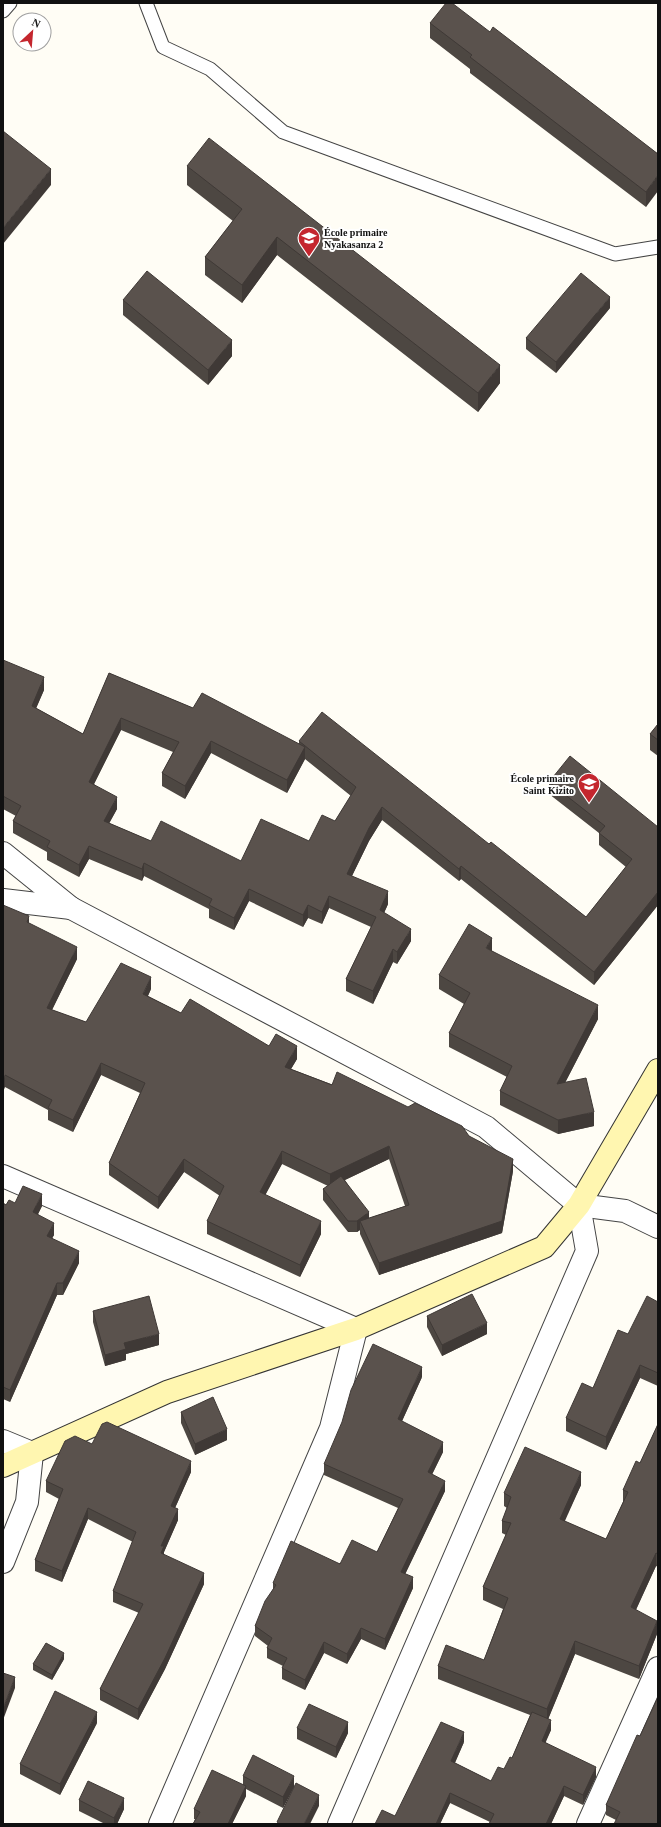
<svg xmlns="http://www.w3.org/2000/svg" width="661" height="1827" viewBox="0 0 661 1827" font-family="Georgia,serif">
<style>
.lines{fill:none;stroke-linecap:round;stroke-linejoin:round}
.lane-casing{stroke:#444;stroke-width:15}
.street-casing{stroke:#444;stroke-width:24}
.secondary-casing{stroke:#333;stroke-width:24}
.lane{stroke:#fff;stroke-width:13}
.street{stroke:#fff;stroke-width:22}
.secondary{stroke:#fff6b0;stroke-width:22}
.wall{fill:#4d4742;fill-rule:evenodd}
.shaded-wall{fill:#3f3936}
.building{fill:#5a524d;stroke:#3f3936}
.labels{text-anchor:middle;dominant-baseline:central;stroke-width:4;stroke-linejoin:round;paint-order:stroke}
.poi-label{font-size:10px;font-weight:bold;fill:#111;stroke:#fff;text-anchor:start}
</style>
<rect width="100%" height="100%" fill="#fffdf5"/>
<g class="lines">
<g class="lane-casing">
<g id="lane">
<path d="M146,3l17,44 47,22 73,63 332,122 43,-7"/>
<path d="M3,11l7,-8"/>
</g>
</g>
<g class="street-casing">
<g id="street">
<path d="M3,853l68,55 415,219 93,78 46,6 33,16"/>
<path d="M3,900l68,8"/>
<path d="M3,1176l353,153 -25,99 -171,396"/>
<path d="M3,1441l29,12 -5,49 -24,60"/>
<path d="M339,1824l248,-573 -8,-46"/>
<path d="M588,1824l70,-156"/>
</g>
</g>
<g class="secondary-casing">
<path id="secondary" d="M3,1466l164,-74 189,-63 188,-82 35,-42 79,-135"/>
</g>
<use href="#lane" class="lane"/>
<use href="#street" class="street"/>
<use href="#secondary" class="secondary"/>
</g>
<g class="wall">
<path d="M430,23l60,9 168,122 -12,53 -176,-134v-4l-40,-31z"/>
<path d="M187,166l313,217 -22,29 -201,-157 -35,48 -37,-28v-18l28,-36 -46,-36z"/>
<path d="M123,300l109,56 -24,29 -85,-70z"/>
<path d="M610,308l-54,65 -30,-24v-11z"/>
<path d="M3,660l41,30 -8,18 47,26 26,-61 84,35 106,36v-3l190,103 97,73 40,-50 -27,-22v-12l-50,-39v-12l109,45v78l-64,80 -133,-106 -2,2 -77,-61 -13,21 -17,35 36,28 -4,9 27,28 -14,23 -4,-2 -20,42 -27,-13v-12l25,-52 -42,-19 -7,16 -14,-6 -5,9 -54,-26 -15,29 -25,-12v-9l-65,-33 -2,5 -53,-22 -10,18 -32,-17v-8l-34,-19v-12l3,-5 -13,-7zM121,730l52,22 -11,21v13l23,13 26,-46 76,40 18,-34 46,37 -16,25 -26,20 -68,20 -90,-20 -42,-18 8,-14 -23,-25z"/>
<path d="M658,724v32l-8,-6v-16z"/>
<path d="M3,905l26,18 48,36 -25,51 34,12 65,-33 -3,7 33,17 88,33 28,13 -6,10 178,67 44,35 -11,62 -123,42 -19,-41v-4l-3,2h-9l-25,-32v-11l5,-3 -46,-22 -17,31 56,39 -21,43 -93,-43v-13l13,-25 -36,-24 -26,37 -49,-34v-12l31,-70 -39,-18 -28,57 -25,-12v-10l-43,-23zM389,1159l16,47 -36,12 -24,-38z"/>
<path d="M492,951l106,68 -33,64 29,43 -36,8 -58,-29v-14l7,-14 -58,-30v-14l15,-29 -25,-15v-14z"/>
<path d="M3,1203l3,2 9,-2 27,3 -4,8 16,21 -2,3 27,25 -16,32h-6l-47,107 -7,-3z"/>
<path d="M658,1302v84l-18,-8 -34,72 -40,-19v-13l27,-30 35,-54z"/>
<path d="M93,1311l66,34 -33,9v6l-21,6 -12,-44z"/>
<path d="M427,1316l60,18 -45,22 -15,-29z"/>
<path d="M422,1377l-20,44 41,31 -11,22 13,17 -40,83 8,14 -28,62 -24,-11 -14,25 -23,-11 -19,37 -23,-11v-11l1,-2 -16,-8v-10l1,-2 -13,-10v-10l18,-37v-6l104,-31 21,-44 -74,-33v-11z"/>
<path d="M181,1412l46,28 -32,15 -14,-32z"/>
<path d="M658,1424v143l-2,-1 -20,44 21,24 -18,45 -64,-25 -27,65 3,11 -6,12 51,35 -13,28 -19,-9 -13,28h-62l1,-2 -40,-19 -10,21h-65l20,-8 69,-74 -9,21 36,18 13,-12 8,-11 18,-43 -92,-36v-13l46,-6 19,-51 -20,-9v-13l23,-52 -4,-2v-12l5,-13 -3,-2v-13l77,-8 -17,36 42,18 17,-37v-12l17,-27z"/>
<path d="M92,1444l99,28 -16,36 3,12 -14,32v3l40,29 -39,85 -27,51 -38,-20v-11l39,-76 -26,-11v-11l20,-49 -45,-23 -26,63 -27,-11v-11l24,-61 -13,-7v-11z"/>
<path d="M64,1659l-12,21 -19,-10v-6z"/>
<path d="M97,1723l-37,72 -40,-21v-10z"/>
<path d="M297,1728l51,5 -12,25 -39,-19z"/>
<path d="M640,1736l18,88 -42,-4 -10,-5v-10z"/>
<path d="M243,1776l51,11 -11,21 -37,-19v7l-14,28h-39l2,-5h-1v-10l49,-24z"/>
<path d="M79,1800l45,9 -7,15h-12l-26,-13z"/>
</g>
<g class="shaded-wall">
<path d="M51,169v16l-48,59v-16z"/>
<path d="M658,175v16l-12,16v-15z"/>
<path d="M277,237v18l-35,48v-18z"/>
<path d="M610,297v11l-54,65v-11z"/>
<path d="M232,340v16l-24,29v-15z"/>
<path d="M500,365v18l-22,29v-19z"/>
<path d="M44,677v13l-12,28v-12z"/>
<path d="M121,718v12l-32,64v-12z"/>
<path d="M211,741v12l-26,46v-13z"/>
<path d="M305,747v12l-18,34v-13z"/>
<path d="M117,797v12l-13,24v-12z"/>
<path d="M382,807v13l-13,21 -22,45v-12l22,-46z"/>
<path d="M89,846v13l-10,18v-12z"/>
<path d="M144,863v13l-2,5v-12z"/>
<path d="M461,866v13l-2,2v-12z"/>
<path d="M249,889v12l-15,29v-12z"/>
<path d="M388,891v13l-8,18v-12z"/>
<path d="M658,892v13l-64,80v-13z"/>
<path d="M329,896v12l-7,16v-12z"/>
<path d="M308,905v13l-5,9v-12z"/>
<path d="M29,916v13l-2,-7z"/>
<path d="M411,929v12l-14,23v-12z"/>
<path d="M492,938v14l-6,-4z"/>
<path d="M77,947v12l-30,61v-12z"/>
<path d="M393,949v13l-20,42v-13z"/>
<path d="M151,977v12l-8,17v-12z"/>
<path d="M598,1005v14l-41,79v-14z"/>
<path d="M297,1046v13l-12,20v-12z"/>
<path d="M101,1063v12l-28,57v-12z"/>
<path d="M5,1075v12l-2,5v-12z"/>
<path d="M594,1112v14l-36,8v-14z"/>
<path d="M389,1146v13l-59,28v-13z"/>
<path d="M282,1151v13l-22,41v-13z"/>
<path d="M184,1159v13l-26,37v-12z"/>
<path d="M513,1159v12l-11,62 -123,42v-12z"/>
<path d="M42,1194v12l-9,18v-12z"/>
<path d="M369,1212v11l-9,-2v9l-3,2v-11z"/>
<path d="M321,1221v13l-21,43v-12z"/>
<path d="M54,1223v12l-7,13v-12z"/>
<path d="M79,1251v12l-16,32v-12z"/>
<path d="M57,1283v12l-47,107v-12z"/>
<path d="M487,1323v11l-45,22v-11z"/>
<path d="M159,1334v11l-33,9v6l-21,6v-11l19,-12z"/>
<path d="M640,1365v13l-34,72v-13z"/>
<path d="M422,1367v10l-24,53v-11z"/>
<path d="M227,1429v11l-32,15v-11z"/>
<path d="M443,1442v10l-15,31v-11z"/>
<path d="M191,1461v11l-20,45v-11z"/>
<path d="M581,1472v13l-21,47v-13z"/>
<path d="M445,1481v10l-44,92v-11z"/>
<path d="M88,1508v11l-26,63v-11z"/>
<path d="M178,1509v11l-14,32v5l-3,-4v-7z"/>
<path d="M656,1553v13l-25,54v-13z"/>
<path d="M204,1573v11l-39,85 -27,51v-11z"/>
<path d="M413,1577v11l-28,62v-11z"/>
<path d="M657,1621v13l-18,45v-13z"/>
<path d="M361,1628v11l-14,25v-10z"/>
<path d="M575,1641v13l-28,68v-13z"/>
<path d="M324,1642v11l-19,37v-10z"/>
<path d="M64,1653v6l-12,21v-5z"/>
<path d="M15,1677v11l-12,32v-11z"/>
<path d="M97,1712v11l-37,72v-11z"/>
<path d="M551,1720v10l-9,21v-10z"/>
<path d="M348,1722v11l-12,25v-11z"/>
<path d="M464,1732v10l-13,29v-10z"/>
<path d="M596,1767v10l-13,28v-10z"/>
<path d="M294,1776v11l-11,21v-11z"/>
<path d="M246,1786v10l-14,28h-4z"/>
<path d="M564,1786v10l-13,28h-5z"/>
<path d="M450,1793v10l-10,21h-4z"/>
<path d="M319,1795v11l-9,18h-6z"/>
<path d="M124,1798v11l-7,15h-3v-6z"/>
</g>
<g class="building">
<path d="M446,3h6l38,29 3,-5 165,127v21l-12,17 -176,-135 2,-2 -42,-32z"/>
<path d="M3,131l48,38 -48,59z"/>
<path d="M209,138l291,227 -22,28 -201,-156 -35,48 -37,-28 37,-48 -55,-43z"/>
<path d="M147,271l85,69 -24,30 -85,-70z"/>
<path d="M581,273l29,24 -54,65 -30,-24z"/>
<path d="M3,660l41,17 -12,29 51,28 26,-61 84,35 9,-15 103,54 -18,33 -76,-39 -26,45 -23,-13 17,-31 -58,-24 -32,64 28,15 -13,24 47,20 10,-20 80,40 20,-42 48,22 13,-26 13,6 21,-34 -57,-46 23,-29 167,132 2,-2 95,75 46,-58 -33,-26 6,-7 -56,-44 21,-26 88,71v65l-64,80 -133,-106 -2,3 -77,-62 -13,21 -22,46 41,17 -8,19 31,19 -14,23 -4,-3 -20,42 -27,-12 30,-62 -47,-21 -7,16 -14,-7 -5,10 -54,-26 -15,29 -25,-13 3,-6 -68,-36 -2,6 -53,-23 -10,19 -32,-18 3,-6 -37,-20 8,-15 -18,-10z"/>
<path d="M658,724v16l-8,-6z"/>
<path d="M3,905l26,11 -2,6 50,25 -30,61 39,14 35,-59 30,14 -8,17 38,19 9,-14 79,47 7,-12 21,12 -12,21 47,18 5,-13 71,35 7,-4 47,23 7,10 44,23 -11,62 -123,42 -19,-42 49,-16 -20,-59 -59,28 -48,-23 -22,41 61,29 -21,44 -93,-44 17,-35 -40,-27 -26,38 -49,-34 36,-80 -44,-20 -28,57 -25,-12 4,-8 -47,-25 -2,5z"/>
<path d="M469,924l23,14 -6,10 112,57 -41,79 29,-6 8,34 -36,8 -58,-29 12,-25 -63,-33 21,-40 -31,-18z"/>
<path d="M341,1176l28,36 -12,9h-9l-25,-32z"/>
<path d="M23,1186l19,8 -9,18 21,11 -7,13 32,15 -16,32h-6l-47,107 -7,-3v-184l3,2 3,-5 6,3z"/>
<path d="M472,1294l15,29 -45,22 -15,-29z"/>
<path d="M149,1296l10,38 -35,9 2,6 -21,6 -12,-44z"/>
<path d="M647,1296l11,6v71l-18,-8 -34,72 -40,-19 16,-35 11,5 25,-58 10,4z"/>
<path d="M373,1344l49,23 -24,52 45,23 -15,30 17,9 -44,91 12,5 -28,62 -24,-11 -14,26 -23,-12 -19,38 -23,-12 5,-10 -20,-10 5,-10 -17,-12 10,-25 11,-16 -3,-2 18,-42 49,23 12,-24 25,12 26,-53 -79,-35 18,-42 9,-32z"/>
<path d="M213,1397l14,32 -32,15 -14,-32z"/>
<path d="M107,1422l84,39 -20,45 7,3 -17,37h3l-3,7 43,20 -39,85 -27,51 -38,-20 43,-85 -30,-13 23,-59 -48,-24 -26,63 -27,-11 28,-71 -17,-8 19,-40 10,-5 17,8 10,-20z"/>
<path d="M658,1424v130l-2,-1 -25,54 26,14 -18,45 -64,-25 -28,68 -109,-43 8,-21 38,15 24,-62 -25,-11 28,-64 -9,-2 9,-24 -7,-4 21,-46 56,25 -21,47 46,20 22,-47 -5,-2 13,-29 4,2z"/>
<path d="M46,1643l18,10 -12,22 -19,-11z"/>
<path d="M3,1673l12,4 -12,32z"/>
<path d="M55,1691l42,21 -37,72 -40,-20z"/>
<path d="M658,1697v127h-44l6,-12 -14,-7 31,-70 3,1z"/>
<path d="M309,1704l39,18 -12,25 -39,-19z"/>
<path d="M532,1712l19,8 -9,21 54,26 -13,28 -19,-9 -18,38h-57l5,-10 -44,-21 -14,31h-61l7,-14 13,6 46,-94 23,10 -13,29 40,20 7,-14 6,2 6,-12 2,1z"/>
<path d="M253,1755l41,21 -11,21 -40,-21z"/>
<path d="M212,1770l34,16 -18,38h-35l7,-12 -6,-3z"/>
<path d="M88,1781l36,17 -10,20 -35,-18z"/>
<path d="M296,1783l23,12 -15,29h-24l-3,-2z"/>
</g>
<defs>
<g id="school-pin" transform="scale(1.15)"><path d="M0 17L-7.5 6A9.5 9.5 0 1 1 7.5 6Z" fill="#c4262e" stroke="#fff"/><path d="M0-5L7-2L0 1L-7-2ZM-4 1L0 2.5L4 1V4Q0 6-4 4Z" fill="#fff"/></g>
</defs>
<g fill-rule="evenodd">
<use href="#school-pin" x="309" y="238"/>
<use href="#school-pin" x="589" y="784"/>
</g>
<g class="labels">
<g class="poi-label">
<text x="324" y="232">École primaire<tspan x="324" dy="12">Nyakasanza 2</tspan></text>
<text x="574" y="778" text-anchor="end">École primaire<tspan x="574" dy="12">Saint Kizito</tspan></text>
</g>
</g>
<rect width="661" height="1827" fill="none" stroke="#111111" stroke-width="8"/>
<g transform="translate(32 32) rotate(26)"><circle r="19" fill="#ffffff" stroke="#a0a0a0"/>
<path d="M0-3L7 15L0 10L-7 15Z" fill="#c4262e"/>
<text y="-6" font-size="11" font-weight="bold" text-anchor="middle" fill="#111111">N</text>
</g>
</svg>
